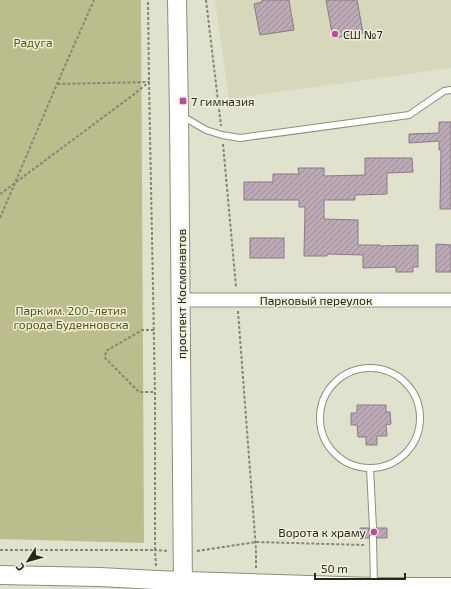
<svg xmlns="http://www.w3.org/2000/svg" width="451" height="589" viewBox="0 0 451 589" font-family="'Exo 2',sans-serif">
<style>
.built{fill:#d7d7bc}
.park{fill:#bcbd8d}
.building{fill:url(#building-hatch);stroke:#8a7a85}
.lines{fill:none;stroke-linecap:round;stroke-linejoin:round}
.lane-casing{stroke:#8e8e7c;stroke-width:8}
.street-casing{stroke:#8e8e7c;stroke-width:15}
.secondary-casing{stroke:#8e8e7c;stroke-width:20}
.path{stroke:#848477;stroke-width:2;stroke-dasharray:3 2;stroke-linecap:butt}
.lane{stroke:#fff;stroke-width:6}
.street{stroke:#fff;stroke-width:13}
.secondary{stroke:#fff;stroke-width:18}
.poi-dot{fill:#bb4aa6;stroke:#efefdb;stroke-width:1.5}
.labels{text-anchor:middle;dominant-baseline:central;stroke-width:3;stroke-linejoin:round;paint-order:stroke}
.poi-label{font-size:12px;fill:#272720;stroke:#efefdb;text-anchor:start}
.park-label{font-size:12px;fill:#58560e;stroke:#efefdb}
.street-label{font-size:12px;fill:#272720;stroke:#efefdb}
</style>
<defs>
<pattern id="building-hatch" width="6" height="6" patternUnits="userSpaceOnUse"><rect width="6" height="6" fill="#bcabb7"/><path d="M-1 1l2-2M0 6l6-6M5 7l2-2" fill="none" stroke="#998b94"/></pattern>
</defs>
<rect width="100%" height="100%" fill="#e1e2ce"/>
<path class="built" d="M215,0h236v68l-222,31z"/>
<path class="park" d="M0,0h141l3,543 -144,-4z"/>
<g class="building">
<path d="M262,0h27l5,30 -34,5 -6,-31 8,-2z"/>
<path d="M326,0h31l6,33 -30,5z"/>
<path d="M439,122h12v87h-11l1,-59h-2v-9l-30,2v-9l30,-1z"/>
<path d="M365,158h47l1,14 -26,1v21l-32,1v5h-31v19l34,1v25h22v1l38,-1v22h-5v5h-17v-5l-33,1v-13l-36,-1v2h-23l1,-49h-6v-7h-55v-18h29v-8h26l-1,-6h26v8l41,-1z"/>
<rect x="250" y="238" width="34" height="20"/>
<path d="M436,244l15,1v27h-15z"/>
<path d="M357,405h29v7h4l1,12 -5,1 1,11h-10v9h-11v-8h-8l-1,-12h-6v-12h6z"/>
<path d="M360,528h9v3l4,1h3l1,-4h10v10h-10v-3l-4,-1h-3l-1,4h-9z"/>
</g>
<g class="lines">
<g class="lane-casing">
<g id="lane">
<path d="M182,116l24,14 16,5 18,3 169,-23 35,-24 7,-1"/>
<circle cx="370" cy="418" r="50"/>
<path d="M370,468l3,60"/>
<path d="M373,538l1,48"/>
</g>
</g>
<g class="street-casing">
<path id="street" d="M181,300h270"/>
</g>
<g class="secondary-casing">
<g id="secondary">
<path d="M177,0l2,114 4,475"/>
<path d="M0,575l100,2 56,3 218,7h77"/>
</g>
</g>
<g class="path">
<path d="M206,0l15,126"/>
<path d="M223,144l13,143"/>
<path d="M0,194l133,-99 16,-13 -92,2"/>
<path d="M0,218l57,-134 37,-84"/>
<path d="M238,311l18,239v18"/>
<path d="M154,330h-12l-36,21 -1,7 34,34h16"/>
<path d="M0,550h155v-158l-6,-310 -1,-82"/>
<path d="M197,551l59,-9 108,3"/>
<path d="M156,566l-1,-16 14,1"/>
</g>
<use href="#lane" class="lane"/>
<use href="#street" class="street"/>
<use href="#secondary" class="secondary"/>
</g>
<g class="poi-dot">
<circle cx="335" cy="34" r="4"/>
<rect x="179" y="97" width="8" height="8" rx="2"/>
<circle cx="374" cy="532" r="4"/>
</g>
<g class="labels">
<g class="poi-label">
<text x="343" y="34">СШ №7</text>
<text x="191" y="101">7 гимназия</text>
<text x="366" y="532" text-anchor="end">Ворота к храму</text>
</g>
<g class="park-label">
<text x="33" y="42">Радуга</text>
<text x="71" y="310">Парк им. 200-летия<tspan x="71" dy="14">города Буденновска</tspan></text>
</g>
<g class="street-label">
<text transform="translate(181 294) rotate(-90)">проспект Космонавтов</text>
<text x="316" y="300">Парковый переулок</text>
</g>
</g>
<g transform="translate(28 561) rotate(233)" stroke="#efefdb" stroke-width="3" paint-order="stroke">
<path d="M0-3L7 15L0 10L-7 15Z" fill="#272720"/>
<text y="-6" font-size="11" font-weight="bold" text-anchor="middle" fill="#272720">С</text>
</g>
<path d="M315 573v6h90v-6" fill="none" stroke="#272720" stroke-width="2"/>
<text x="321" y="573" font-size="12" fill="#272720" stroke="#efefdb" stroke-width="3" paint-order="stroke">50 m</text>
</svg>
